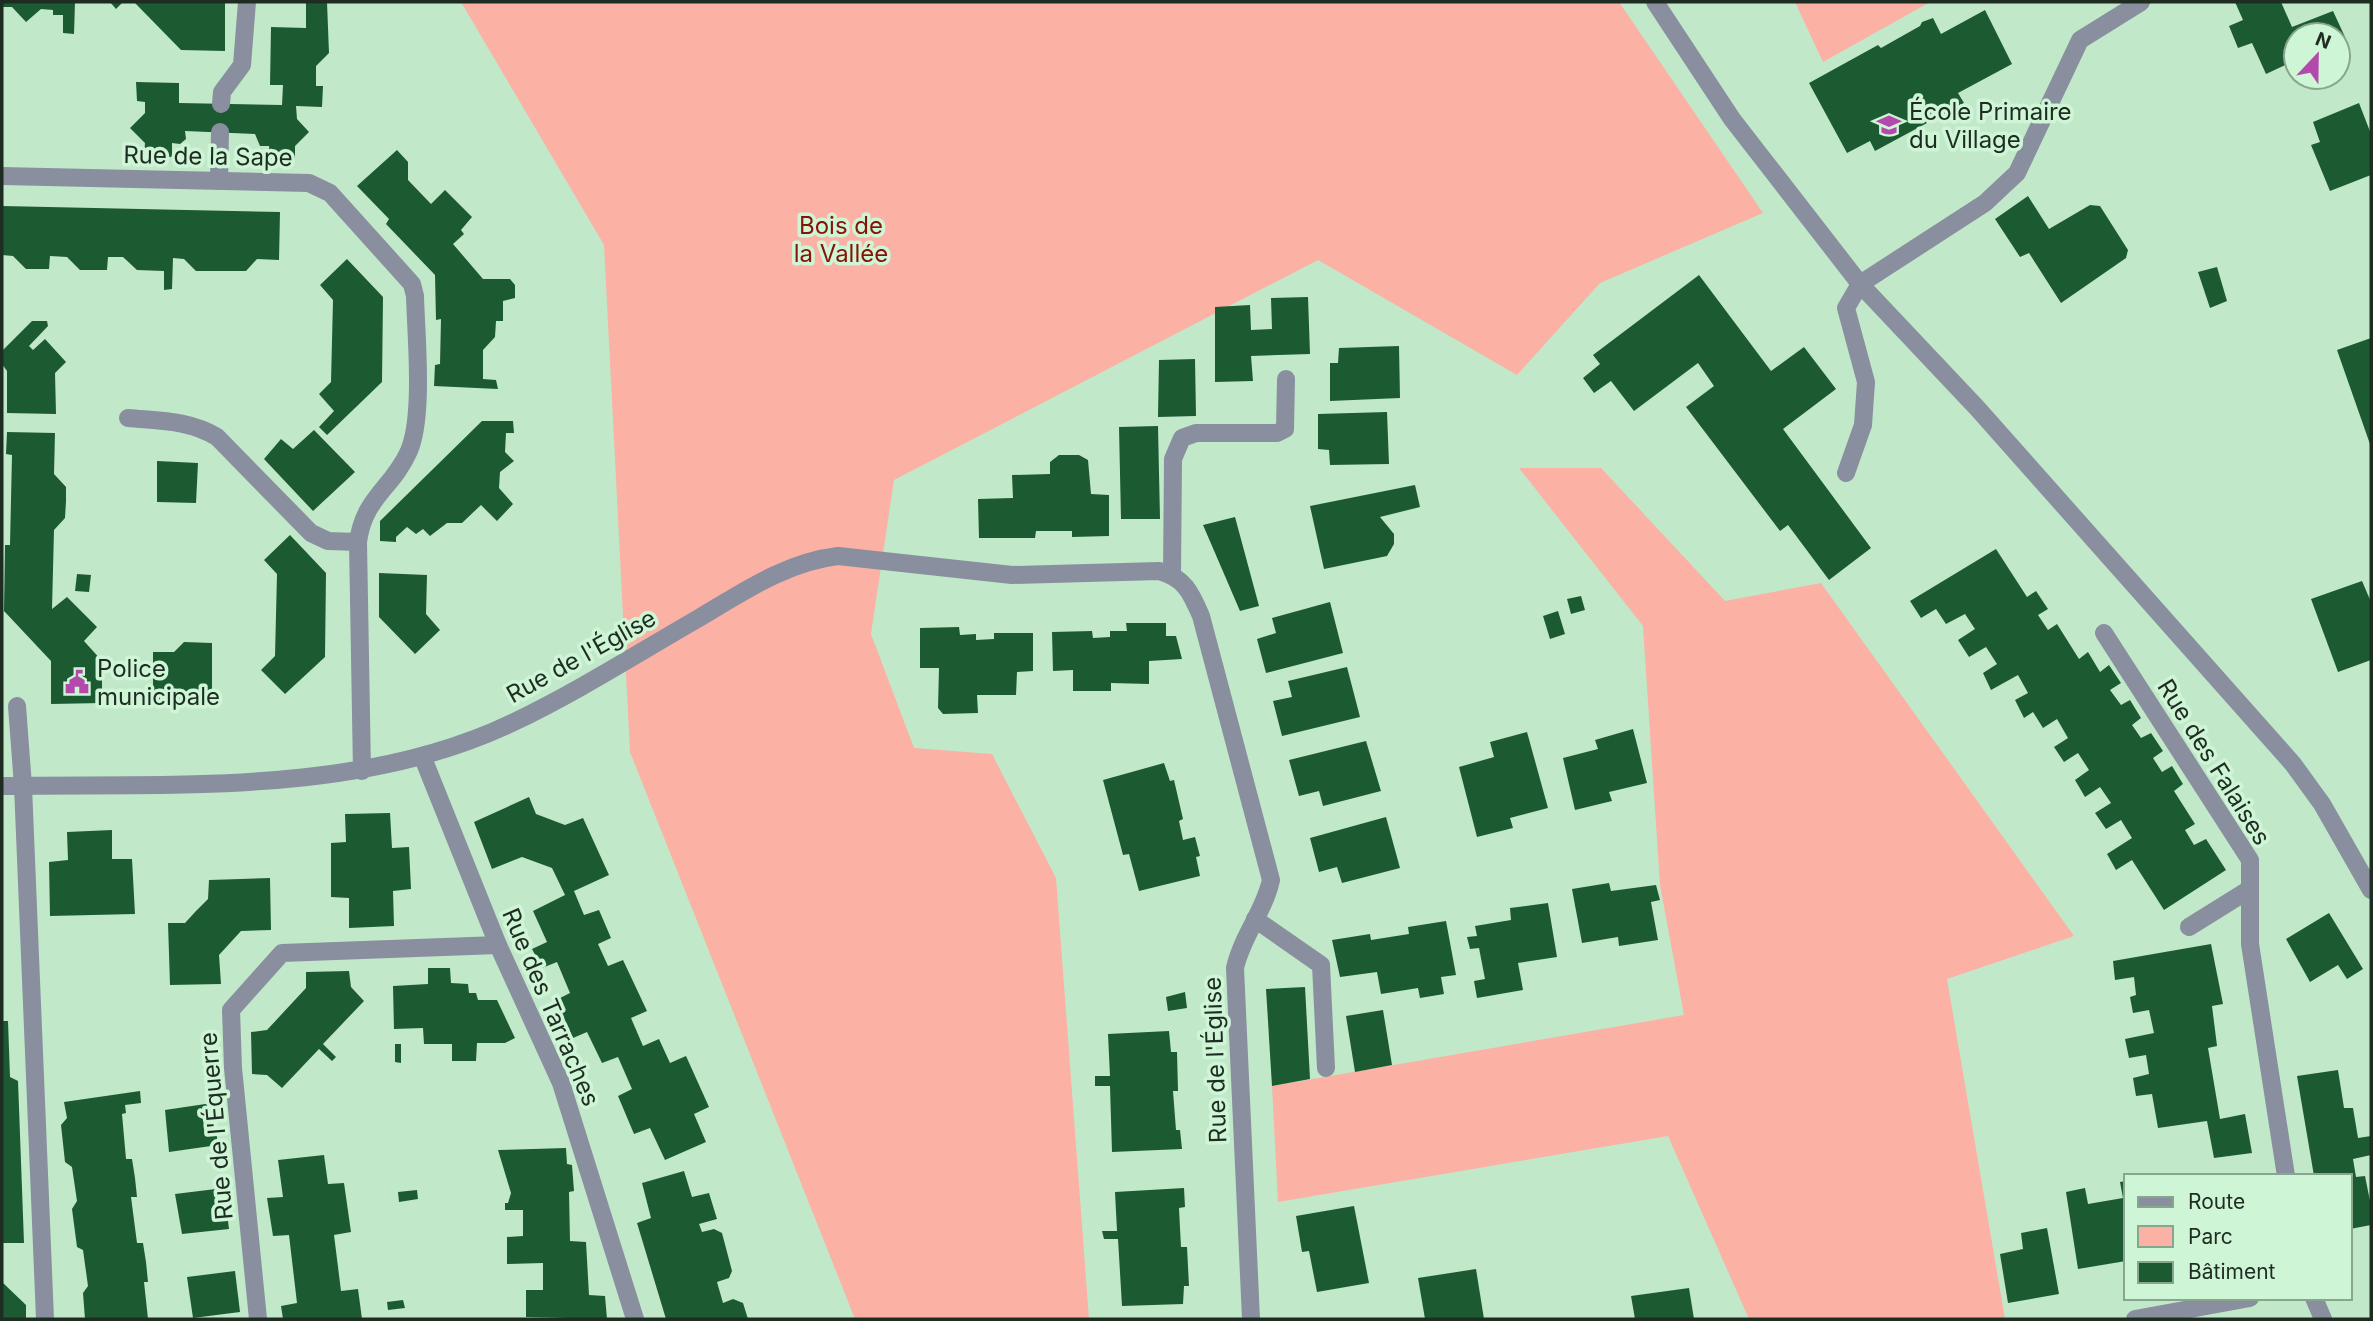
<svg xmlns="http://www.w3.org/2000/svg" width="2373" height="1321" viewBox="0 0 2373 1321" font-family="Inter,sans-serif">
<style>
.green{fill:#fbb1a4}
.building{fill:#1c5b31}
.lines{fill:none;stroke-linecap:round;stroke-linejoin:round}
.lane{stroke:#898f9f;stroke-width:18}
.street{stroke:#898f9f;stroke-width:18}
.labels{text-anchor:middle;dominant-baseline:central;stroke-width:7;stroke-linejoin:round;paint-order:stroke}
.poi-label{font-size:24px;fill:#1e2c21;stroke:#cff5d7;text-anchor:start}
.street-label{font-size:24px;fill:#1e2c21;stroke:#cff5d7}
.park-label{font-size:24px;fill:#861406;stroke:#cff5d7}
</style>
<rect width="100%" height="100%" fill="#c2e8ca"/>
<g class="green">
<path d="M461,2h1158l144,211 -163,70 -83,92 -199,-115 -424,220 -23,154 43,114 78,6 64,124 33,441h-234l-225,-567 -26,-507z"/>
<path d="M1795,2h135l-107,60z"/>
<path d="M1519,468h82l124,133 96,-18 253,353 -127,43 58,340h-256l-81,-183 -390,66 -6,-116 412,-71 -24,-130 -17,-259z"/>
</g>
<g class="building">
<path d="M2,2h73l-1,32 -11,-1v-18h-10v-5l-12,-1 -15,13 -14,-15h-10z"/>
<path d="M110,2h13l-7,7z"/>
<path d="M134,2h91v49l-44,-1z"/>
<path d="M306,2h21l2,51 -13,13v20h7l-1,21 -26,-1 1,13 12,13 -14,14v14l-25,-1 -1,-13h-9l-5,-12 -70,-3 1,8 -6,5 -8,-1v14l-28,-1 1,-13 -15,-15 15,-15v-11l-8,-1 -1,-19 43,1v20l103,2 1,-20h-13l1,-58 35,1z"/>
<path d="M2235,2h46l11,25 41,-16 12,26 -7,3v-5h-42v25l-30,14 -14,-31 -14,5 -9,-22 14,-6z"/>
<path d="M1985,10l27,54 -54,29 6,10 -89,48 -5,-10 -23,12 -38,-70 69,-38 3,3 39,-22 2,-4 11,-4 8,16z"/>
<path d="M2359,103l12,31v41l-41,16 -19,-46 9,-3 -7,-20z"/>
<path d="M397,150l11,12v18l23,24 14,-14 27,27 -11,13 3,4 -11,10 30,35h27l5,6v13l-12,3v20h-7l-1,16 -12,13v29l13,1 2,9 -64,-3 1,-21 5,-1 1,-45 -5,1 -1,-45 -49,-51 3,-5 -32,-33z"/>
<path d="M2028,196l21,33 41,-24 10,1 28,44 -2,8 -65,45 -32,-50 -9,4 -25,-38z"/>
<path d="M2,206l278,6 -1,48 -22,-1 -11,12h-50l-12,-12 -11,-1 -1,31 -8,1v-19l-27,-1 -14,-13h-15l-1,13h-27l-13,-13 -17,-1 -1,13h-23l-13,-13 -11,-1z"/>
<path d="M347,259l36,38 -1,85 -55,53 -8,-8 15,-16 -15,-17 12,-12 2,-82 -13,-15z"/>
<path d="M2217,267l10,34 -17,7 -12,-36z"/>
<path d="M1699,275l72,96 33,-24 32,42 -53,40 88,119 -42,32 -41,-55 -8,6 -94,-124 28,-21 -16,-23 -64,48 -23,-30 -17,12 -11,-15 17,-14 -7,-9z"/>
<path d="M1308,297l2,57 -59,2 2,25 -38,1v-75l35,-2 1,25 21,-1 -1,-31z"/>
<path d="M32,321h15l1,5 -19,20 4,4 12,-11 21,23 -11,11 1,41 -49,-1v-42l-5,-7v-13z"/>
<path d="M2371,338v109l-34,-97z"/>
<path d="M1399,346l1,52 -70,3v-38h8l1,-15z"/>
<path d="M1195,359l1,57 -38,1 1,-57z"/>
<path d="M1387,412l2,52 -59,1 -1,-15 -11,-1v-35z"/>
<path d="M482,421h31l1,12h-8l-1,19 9,9 -14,11 -1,16 14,16 -16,17 -16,-16 -19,18h-15l-17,13 -7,-7 -7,5 -9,-7 -11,10v5l-16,-1v-20z"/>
<path d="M1158,426l2,93h-39l-2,-92z"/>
<path d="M314,430l41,42 -42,39 -49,-52 17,-20 12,10z"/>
<path d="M7,432l48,1 -1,41 12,13v14l-1,17 -11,12 -2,79 15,-12 30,30 -13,14 18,20v42l-51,1v-43l-47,-50 1,-66h5l2,-90 -6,-1z"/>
<path d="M1059,455h20l9,5 3,34 18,1v41l-37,1v-6h-36l-1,7h-56l-1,-39 35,-1 -1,-23 38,-1v-12z"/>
<path d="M157,461l41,2 -2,40 -39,-1z"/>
<path d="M1415,485l5,22 -40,10 14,17v10l-7,12 -63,13 -14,-63z"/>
<path d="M1235,517l24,89 -19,5 -37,-86z"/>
<path d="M290,535l36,38 -1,84 -40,37 -24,-24 14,-14 2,-82 -13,-14z"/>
<path d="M1996,549l31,48 9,-6 12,18 -10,6 10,15 9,-6 22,35 9,-7 12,20 9,-7 12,18 -11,7 11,15 9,-5 11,18 -9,7 9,13 10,-5 12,18 -10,7 9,14 10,-6 11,18 -9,7 21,33 -10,6 9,15 12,-6 20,31 -62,40 -32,-50 -16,10 -9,-16 25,-16 -11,-18 -15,9 -11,-16 16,-10 -11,-16 -15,10 -10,-17 14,-10 -11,-17 -14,9 -10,-15 14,-9 -11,-19 -14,9 -10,-16 -9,6 -9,-18 13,-7 -10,-18 -27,15 -8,-17 14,-9 -11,-17 -17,10 -11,-17 17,-11 -10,-15 -19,10 -10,-15 -15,9 -11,-17z"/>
<path d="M379,573l48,2 -1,39 14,16 -25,24 -36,-37z"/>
<path d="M77,574l14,1 -2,17 -14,-1z"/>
<path d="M2362,581l9,21v58l-33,12 -27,-73z"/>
<path d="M1581,596l4,14 -14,4 -4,-15z"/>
<path d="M1330,602l13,51 -77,20 -9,-34 19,-6 -4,-15z"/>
<path d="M1558,611l7,23 -15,5 -7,-23z"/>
<path d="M1126,623h40v13h10l6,23 -33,2v23l-38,-1v8h-38v-21l-20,1 -1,-39 40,-1 1,7 17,-1v-6h17z"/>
<path d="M959,627l1,8 16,-1v6l18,-1v-6h39v38l-16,1 -1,23h-39l1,18 -35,1 -5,-6 1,-40h-19v-40z"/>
<path d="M184,642l28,1v57l-59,2v-50h21z"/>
<path d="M1347,667l13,50 -78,19 -9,-35 19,-4 -4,-16z"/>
<path d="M1633,729l14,54 -38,9 3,9 -37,9 -12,-52 35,-9 -3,-9z"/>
<path d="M1527,732l21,76 -38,10 3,10 -36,9 -18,-70 35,-10 -4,-15z"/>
<path d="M1366,741l15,50 -58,15 -4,-15 -20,5 -10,-36z"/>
<path d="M1164,763l6,18 4,-1 9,39 -4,2 4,19 12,-3 5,19 -4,1 4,19 -61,15 -10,-37 -6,1 -20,-75z"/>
<path d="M529,797l7,17 29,11 18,-7 26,57 -35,16 10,24 15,-5 12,28 -13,6 10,22 15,-6 24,51 -16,7 12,28 16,-7 11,24 16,-7 23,51 -15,7 12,28 -41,18 -15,-32 -16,6 -16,-38 14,-7 -14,-32 -16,6 -15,-31 -14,6 -17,-38 14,-7 -13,-31 -15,6 -10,-19 15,-7 -14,-31 32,-16 -13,-27 -30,-11 -30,12 -18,-47z"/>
<path d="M390,813l2,35 17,-1 2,42 -18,2 1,35 -45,2v-30l-18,-1v-54l15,-1 -1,-28z"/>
<path d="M1386,817l14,51 -58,15 -5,-16 -18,5 -9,-34z"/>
<path d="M112,830v29h20l3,55 -85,2 -1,-54 19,-2 -1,-28z"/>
<path d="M270,878l1,52 -30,1 -22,24 2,29 -51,1 -2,-62h17l11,-12 12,-12 1,-19z"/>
<path d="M1609,883l2,8 45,-6 4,15 -9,2 7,38 -39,6 -1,-9 -36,6 -10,-54z"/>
<path d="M1548,903l9,54 -39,6 5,27 -46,8 -3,-17 11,-2 -6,-31 -9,1 -3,-12 10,-1 -2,-10 36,-6 -1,-12z"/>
<path d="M2329,913l34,56 -16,10 -9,-14 -28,17 -24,-43z"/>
<path d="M1446,921l10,54 -15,2 3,17 -24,4 -2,-10 -37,6 -4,-22 -37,5 -8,-37 38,-6 1,6 38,-6 -1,-7z"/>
<path d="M2211,944l12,60 -11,2 5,40 -9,2 12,71 25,-5 7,39 -38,5 -7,-37 -49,7 -6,-34 -16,2 -3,-18 16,-4 -3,-19 -17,3 -4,-19 29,-6 -5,-23 -16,3 -3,-16 6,-2 -2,-18 -19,3 -2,-19z"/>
<path d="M428,968h22l1,15 17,1 1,9h7l2,7h19l18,38 -10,5h-28l-1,18h-24v-17h-28l-1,-16 -29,1 -1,-43 35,-2z"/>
<path d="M349,971l2,16 13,14 -41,43 13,13 -4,4 -13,-12 -37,39 -15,-13 -15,-1 -1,-42 16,-2 39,-42v-16z"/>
<path d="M1305,987l5,92 -38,7 -6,-97z"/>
<path d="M1185,992l2,16 -19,3 -2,-14z"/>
<path d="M1383,1010l9,55 -37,7 -9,-56z"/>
<path d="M2,1021h6l2,56 8,4 6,162h-22z"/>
<path d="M1169,1031l2,21h6l1,39h-5l3,39h4l2,19 -70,3 -2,-66h-15v-10h15l-2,-42z"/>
<path d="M395,1044h6v19l-6,-1z"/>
<path d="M2338,1070l6,38h9l5,30 13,-2v19l-18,4 3,18 9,-1 6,30v19l-21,4v-53h-36l-17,-100z"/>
<path d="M140,1091l1,12 -16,2 1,8 -4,1 4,45h6l3,19 2,19h-6l6,46h6l3,19 2,20h-4l4,37h-63l-2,-26 5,-7 -5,-36 -6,-3 -5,-38 5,-8 -5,-34 -7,-5 -4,-37 6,-7 -3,-16z"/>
<path d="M212,1103l6,42 -49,7 -4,-42z"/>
<path d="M566,1148l1,16 5,1 2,26 -5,1 1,49 16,1 3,53 16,1 2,23 -81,-2v-27h17v-27l-36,1v-27l16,-1v-26h-18v-7h3l3,-10 -13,-43z"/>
<path d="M324,1155l4,29 16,-1 7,49 -17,3 7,56 17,-2 4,30h-79l-2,-13 16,-3 -8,-68 -16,1 -6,-38 16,-1 -5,-37z"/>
<path d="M684,1171l8,26 17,-4 8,26 -18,5 3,8 12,-3 8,4 10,38 -3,7 -12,4 6,21 10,-4 10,4 5,16h-82l-29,-96 14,-5 -9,-35z"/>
<path d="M2126,1181v80l-48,8 -12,-77 19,-4 3,16 35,-6 -3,-16z"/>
<path d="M224,1188l5,41 -47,5 -7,-40z"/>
<path d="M1184,1188l1,19 -6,1 1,20 1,19h6l2,39h-5l-1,18 -61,2 -4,-67h-14l-2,-8h15l-2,-39z"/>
<path d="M417,1190l1,9 -19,3 -1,-10z"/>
<path d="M1354,1206l15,77 -52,9 -8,-41 -7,1 -6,-36z"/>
<path d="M2047,1228l12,66 -51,9 -8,-49 23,-5 -2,-16z"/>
<path d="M1476,1269l8,50h-59l-7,-41z"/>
<path d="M235,1271l5,41 -47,6 -6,-41z"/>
<path d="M2,1282l24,23v14h-24z"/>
<path d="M1689,1288l5,31h-59l-4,-23z"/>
<path d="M403,1300l2,8 -17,2 -1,-8z"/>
</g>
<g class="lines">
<g class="lane">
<path d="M221,104l1,-12 20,-27 5,-63"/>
<path d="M219,181l1,-49"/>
<path d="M128,418c32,3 61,2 89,19l94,96 17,8 30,1"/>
<path d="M1846,473l17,-48 3,-43 -20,-74 14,-24 125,-81 32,-30 63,-133 61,-38"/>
<path d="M1172,574l1,-115 9,-21 14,-5h81l8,-4 1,-50"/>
<path d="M17,706l6,80"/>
<path d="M1255,919l66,46 5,103"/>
<path d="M2189,927l61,-38"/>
<path d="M2135,1319l115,-21"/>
</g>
<g class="street">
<path d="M1655,2l77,117 128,165 118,125 315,355 29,40 49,86"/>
<path d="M2,176l307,7 21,10 82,91 3,12c1,39 9,120 -6,155 -17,38 -45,46 -51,91l4,229"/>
<path d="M2104,633l146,227v84l36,232"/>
<path d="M423,758l75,187 63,138 74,236"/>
<path d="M2,786c168,-3 357,11 512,-64 63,-30 124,-69 185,-104 44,-26 87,-56 139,-62l174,19 147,-4c26,7 32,22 42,45l70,264c-7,32 -29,56 -36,88l16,351"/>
<path d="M23,786l22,533"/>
<path d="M2314,1298l9,21"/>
<path d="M258,1319l-25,-251 -2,-58 51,-57 216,-8"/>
</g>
</g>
<defs>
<g id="school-bare" transform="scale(1.89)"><path d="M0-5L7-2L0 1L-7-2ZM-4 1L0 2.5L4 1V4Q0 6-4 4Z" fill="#b34aab" stroke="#cff5d7" stroke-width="2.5" paint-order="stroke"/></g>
<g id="civic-bare" transform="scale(1.89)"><path d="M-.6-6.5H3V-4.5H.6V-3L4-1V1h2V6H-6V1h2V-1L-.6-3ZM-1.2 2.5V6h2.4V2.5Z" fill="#b34aab" stroke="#cff5d7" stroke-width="2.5" paint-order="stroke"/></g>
</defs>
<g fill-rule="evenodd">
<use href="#school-bare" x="1889" y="125"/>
<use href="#civic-bare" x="77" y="682"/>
</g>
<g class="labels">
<g class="poi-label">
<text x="1909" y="111">École Primaire<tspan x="1909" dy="28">du Village</tspan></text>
<text x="97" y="668">Police<tspan x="97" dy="28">municipale</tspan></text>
</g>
<g class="street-label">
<text transform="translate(208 156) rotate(1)">Rue de la Sape</text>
<text transform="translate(581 656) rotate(-29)">Rue de l'Église</text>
<text transform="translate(2214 762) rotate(58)">Rue des Falaises</text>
<text transform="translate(551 1007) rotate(67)">Rue des Tarraches</text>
<text transform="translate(1215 1060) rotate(-92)">Rue de l'Église</text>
<text transform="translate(216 1126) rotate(-95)">Rue de l'Équerre</text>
</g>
<g class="park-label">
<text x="841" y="225">Bois de<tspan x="841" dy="28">la Vallée</tspan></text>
</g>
</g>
<rect width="2373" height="1321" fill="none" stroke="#1e2c21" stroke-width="7"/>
<rect x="2124" y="1174" width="228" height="126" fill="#cff5d7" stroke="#88a58e" stroke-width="2"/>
<rect x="2138" y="1197" width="35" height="10" fill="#898f9f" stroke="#88a58e" stroke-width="2"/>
<text x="2188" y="1209" font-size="21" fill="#1e2c21">Route</text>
<rect x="2138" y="1226" width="35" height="21" fill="#fbb1a4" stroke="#88a58e" stroke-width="2"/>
<text x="2188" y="1244" font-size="21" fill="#1e2c21">Parc</text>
<rect x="2138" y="1262" width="35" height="21" fill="#1c5b31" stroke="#88a58e" stroke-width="2"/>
<text x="2188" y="1279" font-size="21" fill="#1e2c21">Bâtiment</text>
<g transform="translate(2317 56) rotate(22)"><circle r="33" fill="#cff5d7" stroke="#88a58e" stroke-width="2"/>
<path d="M0-5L12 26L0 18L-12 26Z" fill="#b34aab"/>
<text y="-10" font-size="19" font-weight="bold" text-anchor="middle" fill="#1e2c21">N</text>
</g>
</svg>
